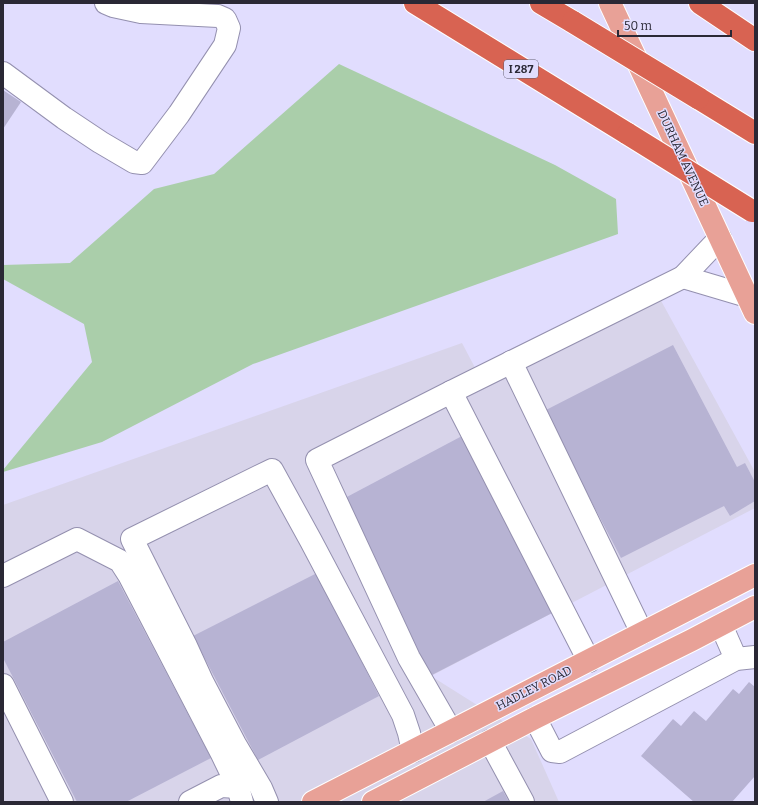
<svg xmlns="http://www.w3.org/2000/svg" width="758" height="805" viewBox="0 0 758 805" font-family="Bitter,serif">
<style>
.industrial{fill:#d8d4ea}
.green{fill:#aaceaa}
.building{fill:#b7b3d3}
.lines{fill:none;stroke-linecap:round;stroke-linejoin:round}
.minor-casing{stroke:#9490af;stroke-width:24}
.major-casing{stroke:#fff;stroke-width:24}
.highway-casing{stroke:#fff;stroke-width:24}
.minor{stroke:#fff;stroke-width:22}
.major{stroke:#e8a197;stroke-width:22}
.highway{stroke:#d86352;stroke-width:22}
.highway-bridge-casing{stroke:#fff;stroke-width:24;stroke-linecap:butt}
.highway-bridge{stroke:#d86352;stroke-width:22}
.labels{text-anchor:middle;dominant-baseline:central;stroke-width:3;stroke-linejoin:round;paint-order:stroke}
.shield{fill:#e1ddfe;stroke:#615e71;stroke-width:1}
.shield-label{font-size:11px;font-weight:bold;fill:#2a2835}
.street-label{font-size:12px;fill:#2a2835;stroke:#e1ddfe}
</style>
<rect width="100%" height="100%" fill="#e1ddfe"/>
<path class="industrial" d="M659,297l96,175v36l-324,168 100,63 28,63h-556v-297l459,-162 19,36z"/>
<path class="green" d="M339,64l216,101 61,34 2,35 -365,130 -151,78 -99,30v-2l89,-108 -8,-38 -81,-45v-14l67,-2 84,-74 60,-15z"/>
<g class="building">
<path d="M3,90l18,12 -18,27z"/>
<path d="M673,345l64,122 8,-4 10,19v19l-25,15 -6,-10 -103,52 -77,-147z"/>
<path d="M462,436l94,175 -126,65 -87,-177z"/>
<path d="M317,573l62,123 -121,64 -65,-124z"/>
<path d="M118,581l93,177 -85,44h-49l-74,-144v-16z"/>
<path d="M749,682l6,5v89l-23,26h-38l-53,-46 32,-37 8,7 13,-15 12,10 27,-32 6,5z"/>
<path d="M503,791l6,11h-26z"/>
</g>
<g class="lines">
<g class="minor-casing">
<g id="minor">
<path d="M3,73l61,45 36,24 34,20 8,1 37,-49 46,-69 4,-17 -4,-9 -7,-3 -77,-4 -28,-6 -7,-3"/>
<path d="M683,277l64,19"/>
<path d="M511,362l131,271"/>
<path d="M451,392l138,269"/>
<path d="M3,576l74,-37 43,22 9,14 93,179 16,33 4,15"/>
<path d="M721,625l15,34"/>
<path d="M3,685l59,117"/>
<path d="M535,718l17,33 8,1 176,-93 19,-2"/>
<path d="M451,731l-42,-73 -92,-198 134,-68 232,-115 37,-39"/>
<path d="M490,741l33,61"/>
<path d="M190,802l31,-16 17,1"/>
<path d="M267,802l-6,-14 -26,-44 -33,-63 -16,-35 -54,-107 140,-69 39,71 92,174 6,18 4,18"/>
</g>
</g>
<g class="major-casing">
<g id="major">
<path d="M610,3l145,310"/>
<path d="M313,802l442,-227"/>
<path d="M373,802l162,-84 157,-78 63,-33"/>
</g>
</g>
<g class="highway-casing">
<g id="highway">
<path d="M415,3l213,131"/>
<path d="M541,3l32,19"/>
<path d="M700,3l55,37"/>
<path d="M698,98l57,35"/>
</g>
</g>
<use href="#minor" class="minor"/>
<use href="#major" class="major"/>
<use href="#highway" class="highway"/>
<g class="highway-bridge-casing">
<g id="highway-bridge">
<path d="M573,22l125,76"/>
<path d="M628,134l124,77"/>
</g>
</g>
<use href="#highway-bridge" class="highway-bridge"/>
</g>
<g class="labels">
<rect class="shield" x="504" y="60" width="34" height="18" rx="3"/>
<g class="shield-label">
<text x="521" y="69">I 287</text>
</g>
<g class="street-label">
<text transform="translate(683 158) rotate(65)">DURHAM AVENUE</text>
<text transform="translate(534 688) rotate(-27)">HADLEY ROAD</text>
</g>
</g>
<rect width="758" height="805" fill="none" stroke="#2a2835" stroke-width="8"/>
<path d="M618 30v6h113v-6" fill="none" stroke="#2a2835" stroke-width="2"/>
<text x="624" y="30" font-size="12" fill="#2a2835" stroke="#e1ddfe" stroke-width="3" paint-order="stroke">50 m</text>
</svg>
